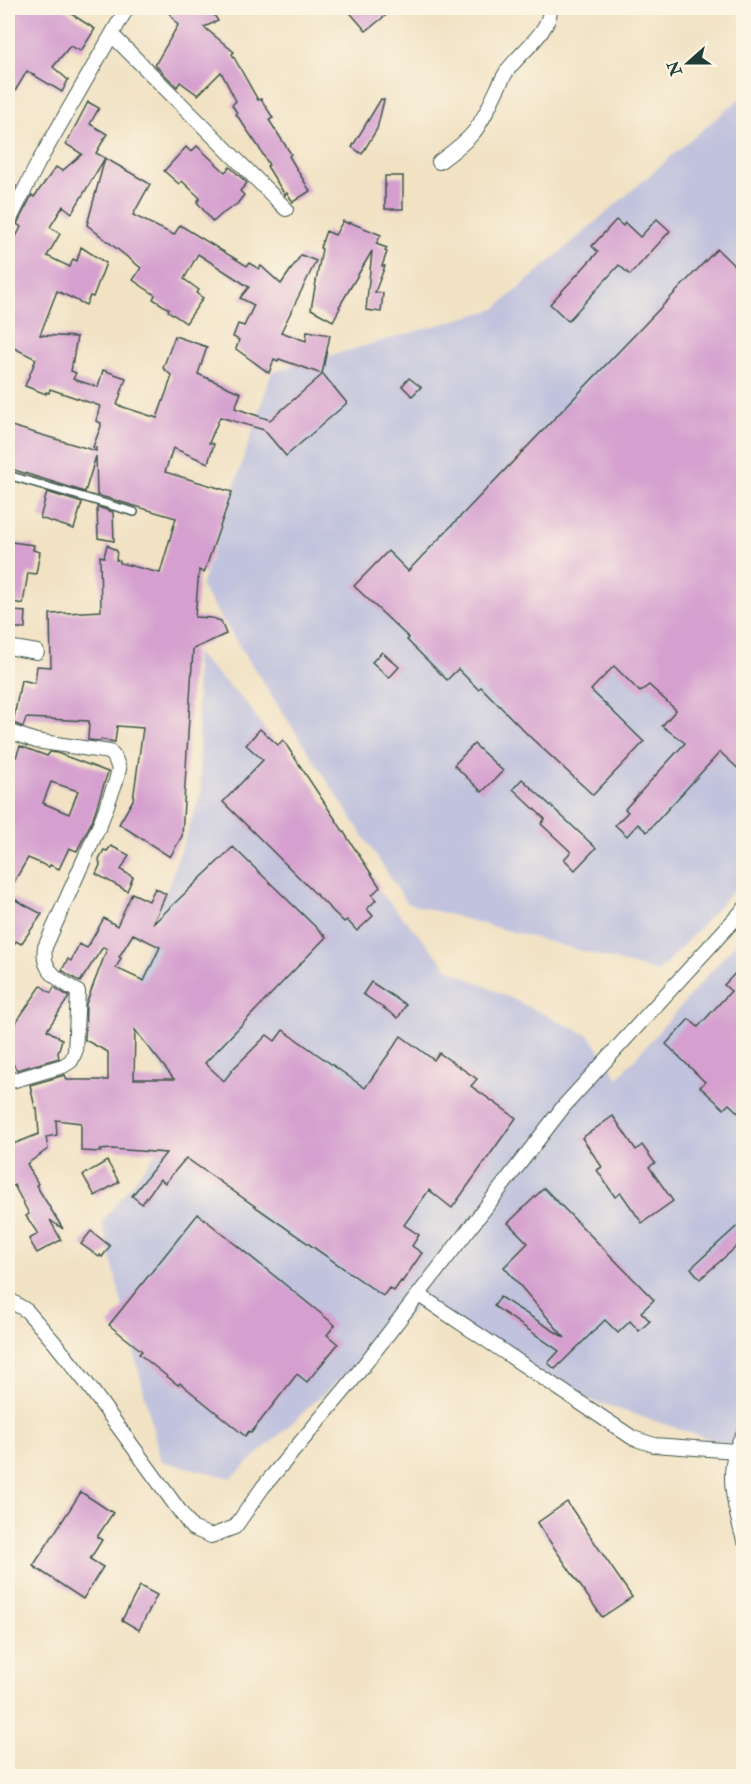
<svg xmlns="http://www.w3.org/2000/svg" width="751" height="1784" viewBox="0 0 751 1784" font-family="'IM FELL Double Pica',serif">
<style>
.industrial{fill:#c1c2dd}
.building{fill:#d5a0cf;fill-rule:evenodd}
.lines{fill:none;stroke-linecap:round;stroke-linejoin:round}
.service-casing{stroke:#3e564a;stroke-width:10}
.minor-casing{stroke:#3e564a;stroke-width:16}
.service{stroke:#fff;stroke-width:7}
.minor{stroke:#fff;stroke-width:14}
</style>
<rect width="100%" height="100%" fill="#fcf5e5"/>
<filter id="ink" filterUnits="userSpaceOnUse"><feTurbulence type="fractalNoise" baseFrequency=".0167" numOctaves="2"/><feDisplacementMap in="SourceGraphic" scale="12" xChannelSelector="R" yChannelSelector="G"/><feConvolveMatrix kernelMatrix="1 2 1 2 8 2 1 2 1" color-interpolation-filters="sRGB"/></filter>
<filter id="wash" filterUnits="userSpaceOnUse"><feTurbulence type="fractalNoise" baseFrequency=".008" numOctaves="4" result="noise"/><feDisplacementMap in="SourceGraphic" scale="24" xChannelSelector="R" yChannelSelector="G"/><feGaussianBlur stdDeviation="1.35" result="paint"/><feColorMatrix in="noise" values="0 0 0 0 0 0 0 0 0 0 0 0 0 0 0 0 0 1.4 0 .05"/><feComposite in="paint" operator="in"/></filter>
<g filter="url(#wash)">
<rect width="100%" height="100%" fill="#f1e2c4"/>
<g class="industrial">
<path d="M743,96v784l-85,92 -251,-69 -206,-316 71,-215 223,-63 195,-169z"/>
<path d="M195,652l52,52 126,180 76,85 141,67 28,42 125,-143v515l-186,-61 -134,-87 -191,176 -71,-17 -59,-239 65,-83 -1,-66 -43,-58 78,-222z"/>
</g>
<g id="blocks">
<g class="building">
<path d="M13,8h49l33,21 -14,22 -11,-5 -17,21 15,13 -6,12 -35,-21 -19,32v-85z"/>
<path d="M180,8h30l8,13 -14,6 30,25 -2,2 26,46 3,-1 12,19 -4,2 22,34 -2,2 21,35 -17,11 -6,-9 -2,2 -18,-29 2,-1 -11,-19 -22,-32 1,-1 -5,-8 4,-4 -15,-29 -23,23 -18,-13 -3,5 -22,-22 23,-40 -8,-11z"/>
<path d="M346,8h49l-29,23z"/>
<path d="M381,99l3,1 -7,29 -15,25 -10,-7z"/>
<path d="M88,102l11,6 -9,16 17,10 -11,19 9,5 -33,55 -9,-7 -13,21 10,7 -13,22 23,11 3,-8 4,2 4,-14 25,16 -13,34 -3,-1 -4,9 -29,-14 -17,44 37,2 -6,34 5,2 -3,6 25,8 5,-17 23,8 -9,27 40,13 15,-42 -9,-8 12,-32 32,11 -9,27 43,19 -6,15 35,12 53,-46 24,29 -61,53 -22,-26 -44,-13 -11,26 5,1 -6,19 -35,-15 -8,24 67,20 -28,81 -5,-3 -4,47 17,1 9,3 5,13 -33,15 -11,187 -12,21 -51,-33 14,-24 10,-72 -26,-2 -2,16 -14,-3 -1,2 -12,-1 1,-19 -63,-3 -3,9 -10,-4 8,-43 14,3 2,-17 14,1 -1,-53 51,-3 -1,-55 4,1 3,-12 10,6 -1,9 4,1v2l40,10 16,-55 -79,-23 -1,-39 -11,36 -77,-24v-43l88,26v-3l-3,-1 8,-21v-3l-5,-2 4,-15 -50,-17 -1,4 -3,-1v2l-21,-8 11,-27 -28,-14v-92l13,-26 -4,-3 15,-29 2,2 22,-30 6,4 20,-17 -16,-10z"/>
<path d="M197,146l28,26 5,-5 17,16 -7,8 4,4 -7,9 -15,10 -9,8 -16,-20 3,-4 -18,-17 -3,3 -15,-13 22,-24 5,5z"/>
<path d="M105,158l45,26 -17,31 41,20 6,-10 67,41 2,-3 10,6 2,-3 20,18 20,-29 15,6 -35,71 25,9 1,-10 23,4 -8,39 -43,-15 -1,2 -4,-2 -5,14 -33,-24 3,-9 -6,-3 5,-13 6,2 10,-21 -14,-7 9,-11 -51,-33 -14,25 15,11 -3,3 7,5 -17,25 -18,-12 1,-2 -16,-10 2,-4 -22,-15 8,-12 -54,-43z"/>
<rect x="385" y="176" width="18" height="33"/>
<path d="M8,181l8,5 -8,18z"/>
<path d="M657,219l13,12 -40,44 -11,-10 -51,56 -18,-17 48,-52 -6,-6 24,-26 7,6 2,-3 15,14z"/>
<path d="M343,221l6,3v-2l32,13 -5,9 11,4 -2,3 2,1 -5,14h3l-10,26 8,1 -2,19 -15,-2 6,-59 -33,56 1,1 -7,13 -22,-12 11,-60 -2,-1 6,-17 9,4z"/>
<path d="M717,249l27,26v499l-24,-22 -73,80 -9,-8 -11,12 -12,-11 13,-13 -3,-3 60,-66 -23,-17 14,-16 -27,-25 -9,7 -26,-26 -23,24 53,52 -51,53 -64,-59 -48,-49 -3,2 -20,-20 -11,11 -40,-40 2,-2 -55,-52 34,-35 20,20z"/>
<path d="M409,378l12,9 -9,9 -10,-10z"/>
<path d="M47,492l35,11 -8,26 -34,-11z"/>
<path d="M97,507l16,5 1,29 -16,-3z"/>
<path d="M11,542l23,3 -1,5 7,2 -4,22 -8,-1 -5,31 -15,-3v-37z"/>
<path d="M13,611l13,1 -1,16h-13z"/>
<path d="M382,652l17,15 -10,11 -17,-16z"/>
<path d="M260,729l18,16 5,-5 97,147 -8,8 4,5 -9,9 6,7 -16,15 -10,-11 -3,2 -121,-120 40,-42 -17,-15z"/>
<path d="M474,744l29,27 -21,21 -28,-27z"/>
<path d="M20,746l27,10 3,-4 7,1 51,19 -16,49 -15,30 -8,-3 -10,21 -9,-4 -1,2 -21,-9 -20,34v-138l8,3zM51,782l27,9 -9,23 -26,-11z"/>
<path d="M522,779l74,69 -21,22 -11,-11 7,-7 -30,-28 4,-5 -32,-30z"/>
<path d="M111,846l18,9 -8,15 12,7 -6,14 -31,-17 4,-9 -1,-6 5,-9 3,1z"/>
<path d="M233,847l93,90 -121,126 19,18 9,-12 34,-34 8,6 8,-11 82,58 36,-52 33,24 5,-7 38,26 -6,7 45,32 -64,90 -23,-18 -25,35 15,10 -7,11 10,7 -20,29 -1,-1 -7,10 -5,-3 -6,8 -197,-138 -21,25 -5,-4 -18,25 -10,-8 34,-43 -54,-4 -12,1 1,2 -20,-1v-28l-25,-3 1,15 -11,2 2,12 -21,15 11,20 -2,1 27,44 -13,-9 11,20 -24,13 -8,-14 9,-5 -12,-18 3,-2 -15,-29 -6,4v-43l31,-12 -2,-26h-2l-5,-23 35,-10 2,5h41v-28l-23,-12 1,-36 21,-55 -4,-2 -23,35 -18,-12 6,-11 3,2 8,-17 8,4 17,-30 13,8 15,-33 17,8 6,-13 11,6 -13,30zM133,934l27,13 -16,34 -28,-13 5,-10 -2,-1zM135,1030l39,49h-40z"/>
<path d="M8,896l34,18 -21,30 -5,-3 -8,14z"/>
<path d="M744,964v154l-15,-14 -5,5 -24,-22 5,-5 -39,-38 23,-25 9,8 33,-36 -7,-6z"/>
<path d="M371,982l35,23 -8,13 -35,-24z"/>
<path d="M41,986l10,7 3,-6 15,10 -22,33 15,9 -4,14 1,5 -42,12 -9,-13v-23z"/>
<path d="M613,1116l23,34 6,-5 13,18 -6,4 24,34 -31,22 -21,-30 -6,4 -18,-27 5,-3 -20,-29z"/>
<path d="M107,1161l12,21 -24,14 -12,-21z"/>
<path d="M544,1188l110,112 -13,12 9,9 -11,10 -9,-10 -12,12 -13,-13 -50,49 -7,-6 11,-12 -65,-45 6,-9 65,41 -61,-71 24,-24 -20,-20z"/>
<path d="M198,1214l137,111 -8,10 11,9 -31,38 -10,-8 -46,59 -2,-2 -4,5 -65,-53 -2,2 -39,-31 3,-3 -33,-26z"/>
<path d="M744,1220v20l-44,39 -9,-11z"/>
<path d="M91,1231l19,15 -8,11 -2,-2 -1,2 -18,-13z"/>
<path d="M81,1492l32,21 -16,24 5,3 -12,19 13,8 -20,32 -50,-33z"/>
<path d="M567,1502l65,95 -30,20 -65,-94z"/>
<path d="M140,1586l17,9 -18,35 -17,-10z"/>
</g>
</g>
</g>
<g filter="url(#ink)">
<use href="#blocks" fill-opacity="0" stroke="#3e564a" stroke-width="1.5"/>
<g class="lines">
<g class="service-casing">
<path id="service" d="M8,475l126,37"/>
</g>
<g class="minor-casing">
<g id="minor">
<path d="M112,35l174,174"/>
<path d="M439,162c12,-9 25,-18 35,-30 14,-18 21,-42 33,-61 12,-18 44,-39 43,-63"/>
<path d="M8,223l30,-60 89,-155"/>
<path d="M8,647l29,5"/>
<path d="M8,731l28,10 74,11 5,6 4,11 -3,12 -16,43 -55,123c-4,25 14,32 33,45l-3,60 -4,9 -8,5 -55,16"/>
<path d="M419,1295l214,143 21,7 82,6"/>
<path d="M8,1299l19,12 27,31 31,39 107,147 19,8 24,-9 28,-40 84,-100 217,-281 180,-197"/>
<path d="M744,1433c-21,33 -10,73 0,107"/>
</g>
</g>
<use href="#service" class="service"/>
<use href="#minor" class="minor"/>
</g>
</g>
<rect width="751" height="1784" fill="none" stroke="#fcf5e5" stroke-width="30"/>
<g transform="translate(688 63) rotate(249)" stroke="#fcf5e5" stroke-width="4.5" paint-order="stroke">
<path d="M0-4.5L10 22L0 15L-10 22Z" fill="#1f3d34"/>
<text y="-9" font-size="16" font-weight="bold" text-anchor="middle" fill="#1f3d34">N</text>
</g>
</svg>
